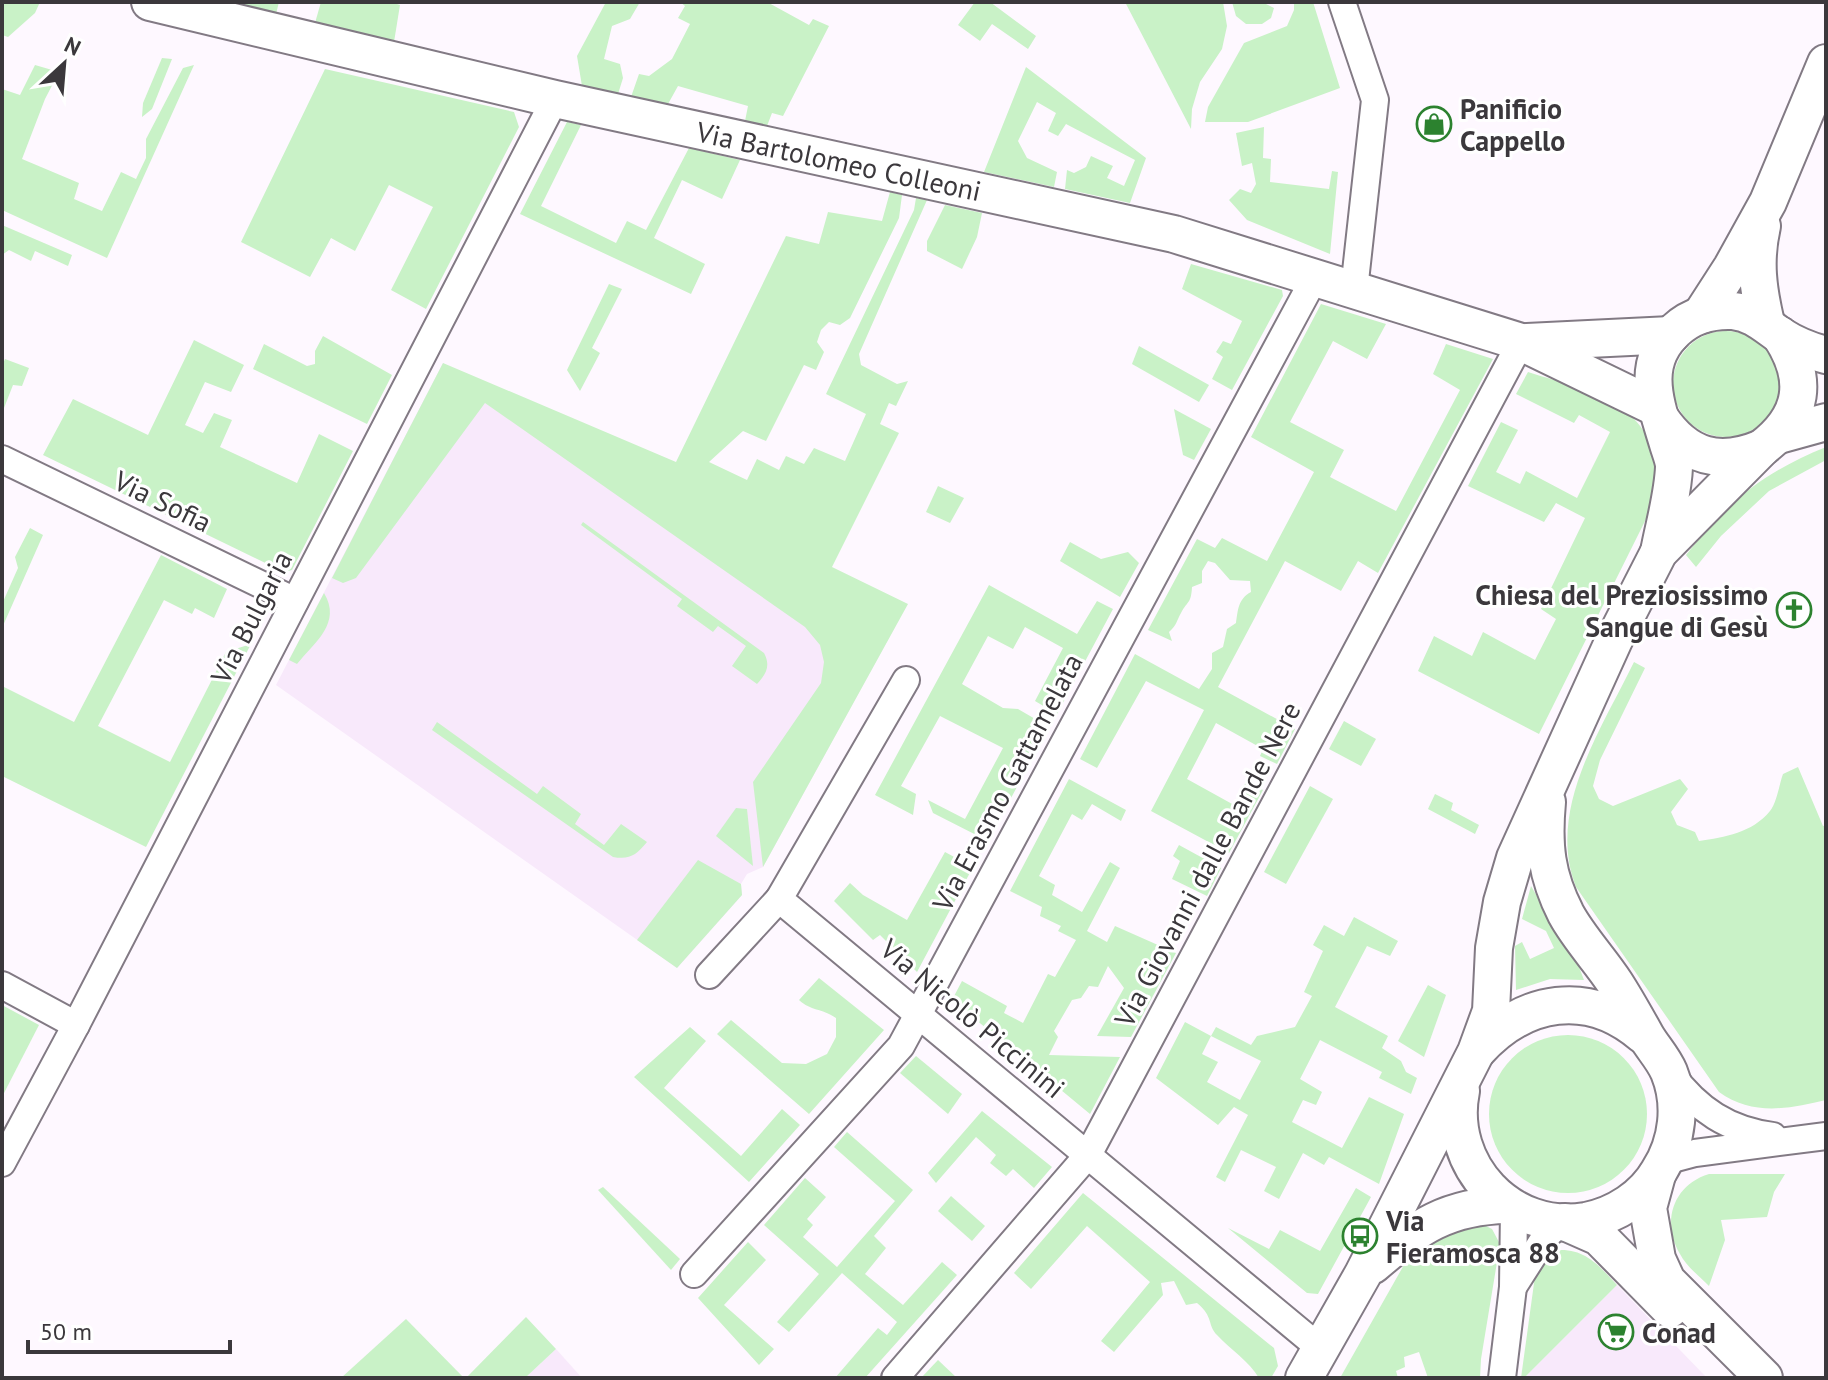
<svg xmlns="http://www.w3.org/2000/svg" width="1828" height="1380" viewBox="0 0 1828 1380" font-family="'PT Sans',sans-serif">
<style>
.built{fill:#f8e9fb}
.green{fill:#c9f2c7;fill-rule:evenodd}
.lines{fill:none;stroke-linecap:round;stroke-linejoin:round}
.minor-casing{stroke:#827a84;stroke-width:30}
.secondary-casing{stroke:#827a84;stroke-width:40}
.minor{stroke:#fff;stroke-width:26}
.secondary{stroke:#fff;stroke-width:36}
.labels{text-anchor:middle;dominant-baseline:central;stroke-width:6;stroke-linejoin:round;paint-order:stroke}
.poi-label{font-size:28px;font-weight:bold;fill:#3b383c;stroke:#fff;text-anchor:start}
.street-label{font-size:28px;fill:#3b383c;stroke:#fff}
</style>
<rect width="100%" height="100%" fill="#fef8ff"/>
<g class="built">
<path d="M443,363l364,224 88,40 -132,240 -16,7 -6,10 1,11 -65,73 -401,-283z"/>
<path d="M1617,1285l90,93h-183z"/>
<path d="M556,1349l26,29h-57z"/>
</g>
<g class="green">
<path d="M2,2h38l-5,11 -27,24 -6,-2z"/>
<path d="M230,2h49l-3,12z"/>
<path d="M321,2h70l9,3 -6,37 -79,-19z"/>
<path d="M606,2h34l-10,17 -18,7 -8,33 16,5 3,14 -5,16 -36,-8 -5,-30z"/>
<path d="M680,2h87l42,23 4,-6 16,7 -46,90 -11,-3 -5,13 -22,-5 3,-15 -70,-20 -10,18 -37,-7 8,-23 10,2 23,-17 18,-35 -12,-6 7,-12z"/>
<path d="M975,2h15l46,34 -8,13 -36,-25 -12,17 -22,-16z"/>
<path d="M1125,2h98l4,24 -5,23 -22,33 -8,27 -1,20z"/>
<path d="M1232,2h30l12,6 -3,10 -9,6h-16l-10,-8z"/>
<path d="M1294,2h19l27,86 -92,34h-43l3,-15 36,-64 43,-17 7,-16z"/>
<path d="M162,58l10,1 -20,50 -10,8 1,-14z"/>
<path d="M35,65l24,7 -14,27 -23,60 57,24 -5,16 28,12 19,-39 15,7 10,-21v-19l37,-71 11,-3 -87,193 -105,-48v-121l18,6z"/>
<path d="M1026,67l120,91 -16,45 -65,-14 2,-19 7,3 12,-6 5,-11 22,10 -6,12 17,8 11,-26 -69,-36 -8,12 -10,-5 8,-18 -19,-11 -19,39 9,17 30,14 -3,15 -70,-15z"/>
<path d="M325,69l189,43 5,15 -93,182 -35,-19 42,-83 -44,-22 -34,66 -24,-13 -21,39 -69,-35z"/>
<path d="M567,122l14,3 -40,81 75,37 11,-22 19,9 43,-82 51,12 -18,39 -40,-19 -28,58 51,26 -14,30 -171,-80z"/>
<path d="M1264,127l-1,31 8,1 -1,23 59,7 3,-18 6,1 -8,82 -83,-34 -18,-20 11,-11 11,4 5,-9 -4,-21 -10,3 -6,-33z"/>
<path d="M890,192l12,3 -3,23 -49,100 -10,7 -11,-3 -8,8 -4,12 7,10 -8,18 -12,-5 -38,76 -23,-10 -34,31 38,18 10,-21 22,11 7,-14 18,8 10,-16 31,13 21,-47 -40,-20 88,-184 2,-12 11,2 -68,154 2,11 36,19 11,-3 -12,25 -7,-3 -9,21 19,9 -67,134 76,37 -145,263 -10,-85 68,-99 3,-21 -4,-17 -15,-18 -320,-224 -129,175 -13,5 -11,-5 111,-215 233,99 110,-226 33,8 9,-32 54,9z"/>
<path d="M945,205l37,8 -5,24 -15,32 -35,-18v-10z"/>
<path d="M2,225l70,30 -4,11 -33,-15 -4,10 -22,-11 -7,5z"/>
<path d="M1191,264l91,26 1,6 -51,94 -20,-11 11,-22 -7,-5 7,-11 8,3 11,-23 -60,-32z"/>
<path d="M609,284l13,5 -30,59 8,5 -20,38 -13,-21z"/>
<path d="M1321,304l65,20 -19,35 -34,-18 -43,81 54,28 -14,27 66,34 64,-121 -27,-16 13,-30 47,15 -115,214 -20,-12 -17,30 -56,-30 -67,126 77,42 -18,35 -17,-8 3,-7 -47,-26 -29,56 47,26 12,-23 17,8 -34,63 -78,-42 53,-101 -58,-29 -49,87 -17,-9 55,-105 64,35 13,-20v-16l11,-6 4,-18 9,-6c2,-13 2,-24 15,-31l-1,-11 -20,-1 -15,-17 -7,-2 -6,10v12l-10,4c-1,17 -4,13 -11,26 -5,9 -4,12 -12,19l3,9 -24,-11 49,-91 18,9 7,-10 45,23 47,-89 -63,-35z"/>
<circle cx="1726" cy="384" r="53"/>
<path d="M323,336l69,39 -25,49 -114,-55 11,-25 43,22 8,-2v-13z"/>
<path d="M194,340l50,25 -13,27 -26,-10 -20,43 18,8 11,-20 18,7 -12,27 77,36 22,-49 34,17 -61,119 -8,2 -241,-117 30,-56 75,36z"/>
<path d="M1139,346l70,39 -10,17 -67,-38z"/>
<path d="M5,359l24,9 -7,18 -9,-1 -9,23 -2,-1v-41z"/>
<path d="M1528,372c49,16 114,26 127,86 4,17 -2,38 -6,55l-110,221 -121,-63 16,-35 38,20 11,-24 52,28 21,-41 -15,-10 44,-91 -29,-15 -12,19 -76,-36 33,-64 17,8 -22,42 24,12 6,-13 51,27 33,-66 -31,-17 -5,8 -58,-29z"/>
<path d="M1174,409l37,20 -17,31 -11,-5z"/>
<path d="M1826,447v13l-57,31 -48,45 -25,31 -10,-12c43,-54 76,-82 140,-108z"/>
<path d="M938,486l26,12 -14,25 -24,-11z"/>
<path d="M583,522l181,131c7,13 2,21 -7,31l-25,-18 14,-20 -28,-20 -5,6 -36,-26 5,-7 -101,-74z"/>
<path d="M30,528l13,7 -41,93v-24l16,-36 -3,-11z"/>
<path d="M1070,542l31,17 27,-7 11,11 -19,34 -60,-36z"/>
<path d="M161,555l66,34 -13,29 -19,-10 -3,6 -28,-14 -66,126 72,36 56,-110 25,-8 -105,203 -144,-71v-90l72,36z"/>
<path d="M989,585l88,49 20,-33 16,8 -56,105 -22,-13 28,-53 -38,-21 -12,22 -25,-13 -26,48 41,24 15,1 31,18 -61,114 -55,-28 -5,-13 37,19 38,-71 -63,-32 -39,70 15,8 -3,21 -38,-20z"/>
<path d="M324,593c18,30 -9,49 -27,71l-8,-4z"/>
<path d="M1634,662l11,6 -45,92 -7,26 6,13 14,7 67,-27 8,10 -17,23 6,13 18,7 4,9c26,-4 53,-8 71,-30 7,-9 9,-26 13,-37l15,-7 25,59 3,-1v275c-37,9 -74,16 -107,-8l-143,-205c-30,-77 25,-157 58,-225z"/>
<path d="M1344,721l32,18 -15,27 -32,-17z"/>
<path d="M437,722l100,72 6,-8 38,28 -6,10 29,21 17,-21 26,18c-11,13 -17,18 -34,15l-181,-127z"/>
<path d="M1069,779l57,31 -5,11 -29,-17 -10,16 -10,-6 -33,62 16,9 -3,10 30,17 28,-50 10,6 -33,63 20,11 8,-16 61,27 -45,84 -34,-1 27,-48 -16,-22 -10,21 -9,-1 -8,12 -9,2 -18,31 4,6 -9,18 71,2 -30,57 -138,-114 10,-19 45,25 -3,7 19,10 25,-49 7,3 21,-37 -18,-9 3,-5 -21,-10 2,-9 -32,-16z"/>
<path d="M1310,786l23,13 -47,85 -22,-12z"/>
<path d="M1435,794l18,9 -2,7 28,15 -4,9 -47,-25z"/>
<path d="M736,808l11,1 6,57 -37,-30z"/>
<path d="M1179,845l42,23 -14,28 -35,-17 8,-18 -7,-5z"/>
<path d="M945,852l28,15 -56,105 -37,-37 -7,5 -39,-39 16,-18 13,12 44,25z"/>
<path d="M698,860l43,24 1,11 -65,73 -40,-28z"/>
<path d="M1531,886l48,81 5,13 -34,-1 -34,11 -1,-44 7,-4 8,17 24,-11 -8,-17 -24,-12z"/>
<path d="M1354,917l44,24 -8,15 -23,-10 -32,61 53,29 -6,12 19,13 5,11 11,6 -6,16 -32,-16 3,-6 -62,-32 -20,39 22,13 -6,13 -13,-5 -11,22 50,26 27,-51 35,17 -25,70 -50,-27 -5,8 -21,-12 -24,46 -15,-8 12,-24 -35,-17 -16,32 -9,-5 32,-62 -14,-8 -16,18 -62,-47 29,-56 26,14 5,-9 35,18 6,-9 38,-9 17,-31 -8,-4 19,-41 -10,-6 11,-20 20,11zM1211,1036l50,25 -21,39 -33,-18 11,-20 -16,-8z"/>
<path d="M819,978l65,52 -75,84 -92,-80 14,-14 51,43 24,1 21,-10 9,-17v-19c-15,-10 -25,-7 -37,-18z"/>
<path d="M1428,985l18,10 -22,62 -26,-16z"/>
<path d="M2,1005l37,20 -37,72z"/>
<path d="M690,1027l16,14 -42,47 77,68 41,-47 18,16 -51,57 -115,-105z"/>
<circle cx="1568" cy="1114" r="79"/>
<path d="M916,1056l46,38 -14,20 -48,-41z"/>
<path d="M982,1111l70,56 -18,21 -21,-19 -7,7 -16,-13 6,-8 -20,-18 -40,46 -8,-10z"/>
<path d="M847,1132l66,58 -39,46 12,12 -21,26 38,31 39,-43 15,13 -92,103h-30l43,-50 9,7 10,-13 -55,-49 -53,59 -12,-10 42,-48 -55,-49 41,-47 21,19 -19,22 6,6 -10,12 34,30 58,-66 -61,-54z"/>
<path d="M1709,1174h76l-11,18 -7,25 -46,3 4,20 -16,46c-10,-10 -23,-20 -29,-32 -19,-32 -7,-69 29,-80z"/>
<path d="M603,1187l77,72 -9,11 -73,-80z"/>
<path d="M1356,1188l15,9 -53,97 -11,-1 -79,-65 41,21 11,-19 40,21z"/>
<path d="M1083,1193l191,155 4,18 -7,12h-12c-10,-17 -28,-28 -42,-43 -10,-10 -3,-18 -20,-32l-11,2 -12,-24 -13,2 2,12 -49,57 -13,-11 49,-59 -63,-56 -56,63 -17,-16z"/>
<path d="M951,1196l34,30 -13,15 -34,-30z"/>
<path d="M1482,1224l10,5 8,15 -19,115 -1,19h-52l-9,-26 -15,5 1,10 -9,4 2,7h-58l69,-122 60,-31z"/>
<path d="M748,1242l18,18 -42,45 50,44 -15,16 -61,-67z"/>
<path d="M1561,1250c26,0 39,17 56,35l-93,93h-3l14,-102 12,-21z"/>
<path d="M526,1317l30,32 -31,29h-59z"/>
<path d="M406,1319l58,59h-123z"/>
<path d="M938,1360l19,18h-36z"/>
</g>
<g class="lines">
<g class="minor-casing">
<g id="minor">
<path d="M1342,2l33,98 -21,190"/>
<path d="M2,459l293,142"/>
<path d="M906,680l-127,219 542,450"/>
<path d="M709,975l70,-76"/>
<path d="M2,985l74,40"/>
<path d="M1671,1074c27,36 57,56 102,62"/>
<path d="M1665,1161l30,-8 131,-17"/>
<path d="M2,1163l74,-138 479,-926"/>
<path d="M694,1274l207,-228 414,-769"/>
<path d="M1515,1284l30,-47 16,-15"/>
<path d="M895,1378l193,-223 433,-813"/>
<path d="M1502,1378l11,-91 1,-78"/>
</g>
</g>
<g class="secondary-casing">
<g id="secondary">
<path d="M150,2l405,97 619,135 347,108 134,65"/>
<path d="M1762,226c-8,35 -4,63 4,97"/>
<path d="M1701,315l31,-48 36,-65 58,-139"/>
<path d="M1527,342l144,-7"/>
<path d="M1661,419c26,38 58,47 101,29"/>
<path d="M1779,435l47,-13"/>
<path d="M1659,552c5,-27 14,-57 15,-85 0,-7 -4,-16 -6,-23 -12,-40 -29,-81 8,-114 15,-14 36,-20 57,-19 20,2 32,14 48,25 14,9 29,15 45,19"/>
<path d="M1477,1051c47,-52 111,-63 166,-16"/>
<path d="M1461,1091c-15,74 49,143 125,130 30,-6 58,-24 73,-50 19,-30 23,-67 10,-99 -6,-14 -16,-24 -23,-36 -10,-18 -20,-36 -31,-53 -15,-23 -36,-45 -49,-69 -20,-39 -23,-69 -19,-112"/>
<path d="M1657,1175l-9,33 9,51 10,22 97,97"/>
<path d="M1565,1222l34,15 71,72"/>
<path d="M1373,1265c44,-38 75,-59 134,-60"/>
<path d="M1304,1378l59,-104 113,-222 15,-41 3,-63 8,-46 13,-44 99,-218 45,-88 103,-104c42,-32 47,-69 18,-113"/>
</g>
</g>
<use href="#minor" class="minor"/>
<use href="#secondary" class="secondary"/>
</g>
<defs>
<g id="shop-ring" transform="scale(1.8)"><circle r="9.5" fill="#fff" stroke="#2c822f" stroke-width="1.5"/><path d="M-5-2.5h2.3a2.7 3.5 0 0 1 5.4 0H5L5.5 6h-11ZM-1.5-2.5h3a1.5 2.3 0 0 0-3 0Z" fill="#2c822f"/></g>
<g id="church-ring" transform="scale(1.8)"><circle r="9.5" fill="#fff" stroke="#2c822f" stroke-width="1.5"/><path d="M-1.2-6h2.4v3.5h3.3v2.4h-3.3V6h-2.4V-.1h-3.3v-2.4h3.3Z" fill="#2c822f"/></g>
<g id="bus-ring" transform="scale(1.8)"><circle r="9.5" fill="#fff" stroke="#2c822f" stroke-width="1.5"/><path d="M-5-6H5V4H4V6H2V4H-2V6H-4V4H-5ZM-3.5-4V0h7V-4ZM-3.5 1.2v1.5H-2V1.2ZM2 1.2v1.5H3.5V1.2Z" fill="#2c822f"/></g>
<g id="supermarket-ring" transform="scale(1.8)"><circle r="9.5" fill="#fff" stroke="#2c822f" stroke-width="1.5"/><path d="M-6-5.5h2.5l.6 2H6L4.5 2H-2.5L-4.4-4H-6ZM-1.5 3.2a1.3 1.3 0 1 0 .1 0ZM3 3.2a1.3 1.3 0 1 0 .1 0Z" fill="#2c822f"/></g>
</defs>
<g fill-rule="evenodd">
<use href="#shop-ring" x="1434" y="124"/>
<use href="#church-ring" x="1794" y="610"/>
<use href="#bus-ring" x="1360" y="1236"/>
<use href="#supermarket-ring" x="1616" y="1332"/>
</g>
<g class="labels">
<g class="poi-label">
<text x="1460" y="108">Panificio<tspan x="1460" dy="32">Cappello</tspan></text>
<text x="1768" y="594" text-anchor="end">Chiesa del Preziosissimo<tspan x="1768" dy="32">Sangue di Gesù</tspan></text>
<text x="1386" y="1220">Via<tspan x="1386" dy="32">Fieramosca 88</tspan></text>
<text x="1642" y="1332">Conad</text>
</g>
<g class="street-label">
<text transform="translate(839 161) rotate(12)">Via Bartolomeo Colleoni</text>
<text transform="translate(163 501) rotate(26)">Via Sofia</text>
<text transform="translate(251 617) rotate(-63)">Via Bulgaria</text>
<text transform="translate(1007 782) rotate(-62)">Via Erasmo Gattamelata</text>
<text transform="translate(1207 864) rotate(-62)">Via Giovanni dalle Bande Nere</text>
<text transform="translate(973 1018) rotate(40)">Via Nicolò Piccinini</text>
</g>
</g>
<rect width="1828" height="1380" fill="none" stroke="#3b383c" stroke-width="8"/>
<g transform="translate(64 64) rotate(26)" stroke="#ffffff" stroke-width="6" paint-order="stroke">
<path d="M0-6L14 30L0 20L-14 30Z" fill="#3b383c"/>
<text y="-12" font-size="22" font-weight="bold" text-anchor="middle" fill="#3b383c">N</text>
</g>
<path d="M28 1340v12h202v-12" fill="none" stroke="#3b383c" stroke-width="4"/>
<text x="40" y="1340" font-size="24" fill="#3b383c" stroke="#ffffff" stroke-width="6" paint-order="stroke">50 m</text>
</svg>
